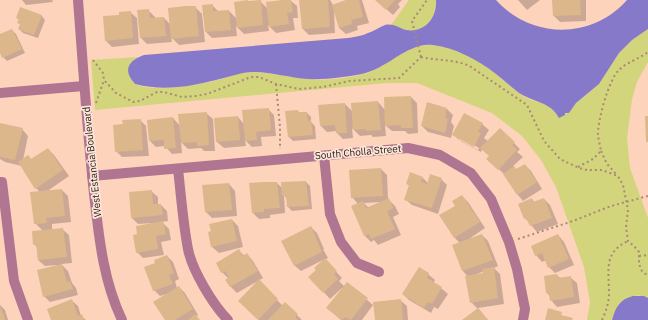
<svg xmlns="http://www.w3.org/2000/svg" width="648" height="320" viewBox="0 0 648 320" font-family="'IBM Plex Sans',sans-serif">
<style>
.green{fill:#d2d57c}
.water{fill:#8779c9}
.shadow{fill:#0003;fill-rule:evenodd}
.building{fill:#dcb78b}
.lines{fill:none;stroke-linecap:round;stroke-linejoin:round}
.path{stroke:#ab8976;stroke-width:2;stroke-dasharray:2 3;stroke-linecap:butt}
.minor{stroke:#b07691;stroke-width:10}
.tertiary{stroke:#b07691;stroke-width:10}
.labels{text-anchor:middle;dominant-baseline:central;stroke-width:3.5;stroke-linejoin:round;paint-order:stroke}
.street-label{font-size:10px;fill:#2b180d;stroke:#fbe5d9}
</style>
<rect width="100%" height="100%" fill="#fed3bb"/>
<g class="green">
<path d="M409,0h27c1,17 -11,33 -30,30 -5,-1 -10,-4 -15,-5z"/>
<path d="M648,29v33l-11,20 -5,17 -5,39 3,30 18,50v80l-10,-3 -24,17 -2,8h-25l3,-18 -6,-35 -28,-80 -15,-27 -19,-24 -30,-23 -75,-30h-30l-292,27 -4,-50 47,-3 -8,6c1,8 -1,19 7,22 19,7 61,0 81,-5 7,-2 15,-6 23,-7 22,-3 44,4 66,6 18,2 39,-1 57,-5 23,-7 45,-31 68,-29 22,1 46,15 63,28 9,8 18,16 28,23 13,7 22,5 34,18l12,-1 7,-10 23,-19 20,-31 13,-13z"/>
</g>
<g class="water">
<path d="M436,0h60c35,39 96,40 131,0h21v29l-16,11 -13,13 -20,31 -23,19 -7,10h-4v2l-6,3c-8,-16 -26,-16 -40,-25 -8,-6 -15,-13 -23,-19 -18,-14 -40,-26 -63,-29 -25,-3 -46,24 -71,29 -17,3 -36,6 -54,5 -18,-1 -36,-7 -54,-7 -13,0 -25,5 -38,8 -27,7 -54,11 -81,4 -12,-13 -8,-23 9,-29l204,-17c6,-1 14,-2 20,-5 6,-2 12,-6 17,-8 8,-2 14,3 21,5 19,3 31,-12 30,-30z"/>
<path d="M633,296h11l4,2v22h-36c3,-12 8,-21 21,-24z"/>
</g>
<g class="shadow">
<path d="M22,0h30l1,2 -27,3z"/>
<path d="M290,0l7,6 1,12h-5l2,12 -19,3 -8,-8 1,6 -25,3 -8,-8 1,10 -25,2 -6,-6 6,-27 7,7 10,-1 8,8 12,-17 11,-1 7,7z"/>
<path d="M300,0h30l3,5 14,-5h15l7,23 -12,3 1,4 -12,4 -7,-6 -5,-18 1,23 -26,2 -6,-6z"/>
<path d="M376,0h26l-4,4 2,3 -7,8z"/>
<path d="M518,0h22l-13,10z"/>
<path d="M553,0h33v21l-26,1 -6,-6z"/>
<path d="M195,7l7,7 3,28 -26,3 -8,-8 1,5 -25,2 -6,-6 -3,-27 10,-1 7,7v2l9,-1 7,7z"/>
<path d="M130,12l7,6 2,26 -27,3 -6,-6 14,-25z"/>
<path d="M41,15l4,5 -7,18 -15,-5 -4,-4 2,-4 -2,-2v-3l-2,-2z"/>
<path d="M12,30l4,4 9,19 -18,8 -4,-4 -3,-6v-16z"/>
<path d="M411,97l6,6 1,30 -10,1 -3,-3h-13l-7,-6 1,11 -13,1 -2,-2 -11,1 -8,-8 1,10 -10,1 -6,-6 -1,-2 -9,1 -6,-6 24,-22 8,8 25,-10 7,8v-12z"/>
<path d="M268,109l6,6 2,21 -15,1 1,9 -10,1 -7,-7 1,6 -22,2 -7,-6 21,-25 6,7z"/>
<path d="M447,109l6,6 -2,7 3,4 -3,12 -23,-6 -6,-6z"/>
<path d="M298,111l2,2h7l4,4v5l4,4 1,13 -23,2 -4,-4z"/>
<path d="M206,113l7,6 2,32h-11l-3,-3 -13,1 -7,-7 1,11 -10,1 -7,-8 -9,1 -6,-6 23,-23 7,8z"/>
<path d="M140,120l6,6 3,30 -27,1 -6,-6 8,-26z"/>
<path d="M0,124l22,5 6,7 -5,24 5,-4 4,4 16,-11 6,6 15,21 -23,16 16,-2 6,6 3,26 -19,2v6l10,-1 7,6 3,28 -11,1 7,7 4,12 4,5 2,7 -28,7 -6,-6 13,-30v-1l-12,1 -7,-6 -1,-13 -3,-3 9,-13 -8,-8 5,-31 -4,-4 -14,-22 -17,-4 -5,-3z"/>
<path d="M482,124l7,6 -5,8 4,3 12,-12 20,20 -3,3 6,5 -10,9 4,4 8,-5 6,6 11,18 -19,12 -6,-7 -12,-19 -17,-16 2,-3 -8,-7 -1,3 -21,-11 -6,-6zM459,137l20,11 -1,2 -19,-10z"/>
<path d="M381,169l6,6 1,24 7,7 4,8 -6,3 8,18 -23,10 -4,-5 -3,2 -6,-6 -7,-32 -6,-7zM381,202l-12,6 -5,-5z"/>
<path d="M423,178l5,5 13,-4 6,6 -9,29 -26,-9 -7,-6 5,-13 -3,-2z"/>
<path d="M306,182l4,4 2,23 -20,2 -4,-4 -1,-8 -3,-4 1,18 -15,2v3l-11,1 -6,-6 24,-30 6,6z"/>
<path d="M229,184l6,7 2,25 -25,2 -6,-6z"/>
<path d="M151,191l7,6v8h3l6,6 1,10 -6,1 7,7 2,11 -10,2 3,13 -21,3 -6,-6 16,-29 -15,1 -6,-6z"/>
<path d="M462,196l6,6 17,26 -16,11 13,-4 6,6 10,25 -4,2 6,6 4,30 -26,4 10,12h-25l15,-11 -7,-7 -3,-25 -5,-6 -10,-26 7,-2 -5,-5 -14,-22 15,-10zM484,271v3l-9,1z"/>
<path d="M532,199l3,4 9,-4 6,6 8,19 -21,8 -12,-14z"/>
<path d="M232,220l6,6 5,21 -24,6 -7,-6z"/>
<path d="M311,227l6,6 7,16h-1l5,9 -3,2 17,18 -3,3 5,5 3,-3 26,22 -11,15h-21l-14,-12 16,-20h-1l-12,11 -20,-22 8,-7 5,-10 -22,11 -7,-6z"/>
<path d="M558,235l6,7 10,23 -19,8 -6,-6 -3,-7 -4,2 -6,-7z"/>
<path d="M239,251l6,5 2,-2 6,7 10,17 -26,15 -6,-6 -4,-7 2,-1 -7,-7 -5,-9z"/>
<path d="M167,256l6,6 6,17 -4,2 2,7 2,-1 6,6 13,22 -2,2 4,3h-34l1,-26 -7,2 -6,-6 2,-26z"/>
<path d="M428,274l7,6 -2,3 8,5 7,6 -10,15 -4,-2 -3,6 -22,-13 -6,-6z"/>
<path d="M557,275l3,3 10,-1 7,6 3,20 -23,4 -6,-7 -1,-4 -3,-3z"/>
<path d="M270,293l13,13 2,-3 17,17h-43l-14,-13z"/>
<path d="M71,300l7,6 3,10 5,4h-34z"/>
<path d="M400,300l7,6 1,14h-32z"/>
<path d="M0,305l5,5 3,10h-8z"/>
</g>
<g class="building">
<path d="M248,0v1l13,-1 2,25 -26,3 -3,-26z"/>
<path d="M282,0h9l2,12 -6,1 2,11 -20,3 -3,-25z"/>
<path d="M299,0h29l2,27 -28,2z"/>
<path d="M346,0h13l4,17 -12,3 1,4 -13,4 -7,-23z"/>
<path d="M375,0h20l-9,10z"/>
<path d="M552,0h28l1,15 -28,1z"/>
<path d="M213,4v7l16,-1 2,20 -26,2 -3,-27z"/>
<path d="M186,6h10l3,30 -28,3 -3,-31z"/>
<path d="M20,7l22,8 -8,20 -16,-6 2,-5 -3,-1 2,-4 -3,-1z"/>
<path d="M149,9l1,9 14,-1 2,19 -26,2 -3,-28z"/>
<path d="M131,11l2,27 -28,3 -2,-25 16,-1v-3z"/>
<path d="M12,29l10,20 -20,9 -2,-5v-19z"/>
<path d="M411,96l2,32h-12v-3l-16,1 -1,-29z"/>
<path d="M378,101l3,29 -15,1v-2l-13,1 -2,-27z"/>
<path d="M427,102l20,6 -2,10 3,1 -3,14 -24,-7z"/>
<path d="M345,103l2,30h-11l-1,-8 -15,1 -2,-21z"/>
<path d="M269,108l2,22 -15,2 1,8 -12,1 -3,-31z"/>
<path d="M298,110v2h9l1,9 3,-1 2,15 -25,2 -3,-26z"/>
<path d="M207,112l2,33 -12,1v-4l-16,1 -3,-29z"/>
<path d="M464,113l19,10 -5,9 3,1 -7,14 -22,-12z"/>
<path d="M238,116l2,24 -24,2 -2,-24z"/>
<path d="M645,116h3v26h-2z"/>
<path d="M173,117l3,31 -12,1v-9l-15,1 -2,-21z"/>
<path d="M141,119l2,31 -28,2 -2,-27 10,-1 -1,-4z"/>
<path d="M0,123l23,5 -8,32 -15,-3z"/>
<path d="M500,128l15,14 -3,3 5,5 -19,20 -12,-11 3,-3 -9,-8z"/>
<path d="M48,148l15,22 -28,19 -17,-27 10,-7 3,4z"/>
<path d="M525,164l12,18 -20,13 -14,-21 11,-8 2,3z"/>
<path d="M381,168l2,28 -32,2 -2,-28z"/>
<path d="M410,172l13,5 -2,5 6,2 3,-10 12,4 -10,30 -28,-8 5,-15 -3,-1z"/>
<path d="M306,181l3,25 -22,1 -1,-12 -4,1 -1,-14z"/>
<path d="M264,182h13l3,26 -16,1v3l-12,1 -3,-30z"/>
<path d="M229,183l3,27 -27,2 -3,-27z"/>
<path d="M62,189l3,27 -19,2 1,5 -13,1 -4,-32z"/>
<path d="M152,190l1,14h8l2,11 -32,3 -2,-26z"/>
<path d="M462,195l18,27 -26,16 -15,-23 16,-9 -3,-5z"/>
<path d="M389,198l4,10 -6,3 8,18 -24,10 -2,-5 -5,2 -13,-30 12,-5 3,7z"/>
<path d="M532,198l1,4 11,-4 8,20 -22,8 -4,-8 -2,1 -6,-15z"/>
<path d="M232,219l5,22 -26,6 -3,-15 3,-1 -2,-7z"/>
<path d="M163,221l3,13 -10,2 2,13 -22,4 -3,-18 4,-1 -1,-8z"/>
<path d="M311,226l11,26 -28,14 -13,-25z"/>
<path d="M63,228l4,29 -29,3 -2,-16 -3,1 -1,-14z"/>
<path d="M482,234l11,26 -31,11 -10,-26z"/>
<path d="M558,234l11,25 -21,9 -6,-15 -7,3 -4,-10z"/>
<path d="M239,249l4,7 4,-3 11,18 -28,16 -5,-7 4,-3 -4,-6 -4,2 -5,-10z"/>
<path d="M167,255l7,18 -5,2 4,9 -20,7 -9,-24 11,-4 -1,-3z"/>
<path d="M325,258l12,13 -3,3 4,5 -15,14 -15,-16 8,-7 -2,-2z"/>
<path d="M62,264l5,18 3,-1 3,8 -30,8 -6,-27z"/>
<path d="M419,267l10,6 -2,5 15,9 -10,17 -4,-2 -4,6 -22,-14z"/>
<path d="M494,267l4,31 -28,5 -5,-27 18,-3 -1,-4z"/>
<path d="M557,274l1,4 13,-2 3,21 -24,4 -1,-8h-3l-2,-17z"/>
<path d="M259,279l19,20 -20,21 -20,-19z"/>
<path d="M347,282l21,16 -17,22 -6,-3 -3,3 -16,-12z"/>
<path d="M179,286l14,23 -18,11h-10l-12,-18z"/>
<path d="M72,299l6,17 4,-2 2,6h-33l-4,-11z"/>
<path d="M401,299l2,21h-28l-2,-18z"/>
<path d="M285,302l13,12 -3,3 3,3h-30z"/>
<path d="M0,306l4,10 1,4h-5z"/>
<path d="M478,308l10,12h-26z"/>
<path d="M548,308l14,4 -1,3 12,3 -1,2h-27z"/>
<path d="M195,314l5,6h-12z"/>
</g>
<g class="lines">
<g class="path">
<path d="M421,57c16,4 36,2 50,10l56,38 17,36 16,18 19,9 8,2h15l16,6 5,9 5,25 -2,17 2,14 6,5 5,6v12l3,7 6,5"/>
<path d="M421,57l-9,-36 15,-21"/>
<path d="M93,60l10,13 1,7 12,13 17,9 7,-1 17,-9h7l18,5 14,-1 11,-2 44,-17h8l17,7 23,5 24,-2 26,-6 50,-3 22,-21"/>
<path d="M276,84l4,43v22"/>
<path d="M96,103l8,-23"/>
<path d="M601,151l6,13 10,11"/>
<path d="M578,167l15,-8 8,-8c-1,-5 -2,-10 -3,-15 -1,-14 11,-57 21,-66 8,-8 20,-11 29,-18"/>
<path d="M518,239l55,-18 38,-15 37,-10"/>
<path d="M639,256l9,-1"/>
<path d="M602,320c4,-9 7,-17 7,-27 0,-23 -6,-40 19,-52"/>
</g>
<g class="minor">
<path d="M324,156l6,58 11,28 16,21 22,9"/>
<path d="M178,169c3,26 5,54 10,80 4,21 25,56 40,71"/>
<path d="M92,176l316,-28 32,7 31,18 20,26 18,43 8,27 8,40 -2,11"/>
<path d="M0,182h2l12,99 14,39"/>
</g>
<g class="tertiary">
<path d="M78,0c5,65 9,129 16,194 5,43 9,86 28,126"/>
<path d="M0,93l84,-7"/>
</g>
</g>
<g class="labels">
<g class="street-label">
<text transform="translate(358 152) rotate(-5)">South Cholla Street</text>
<text transform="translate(92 162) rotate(-96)">West Estancia Boulevard</text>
</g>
</g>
</svg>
